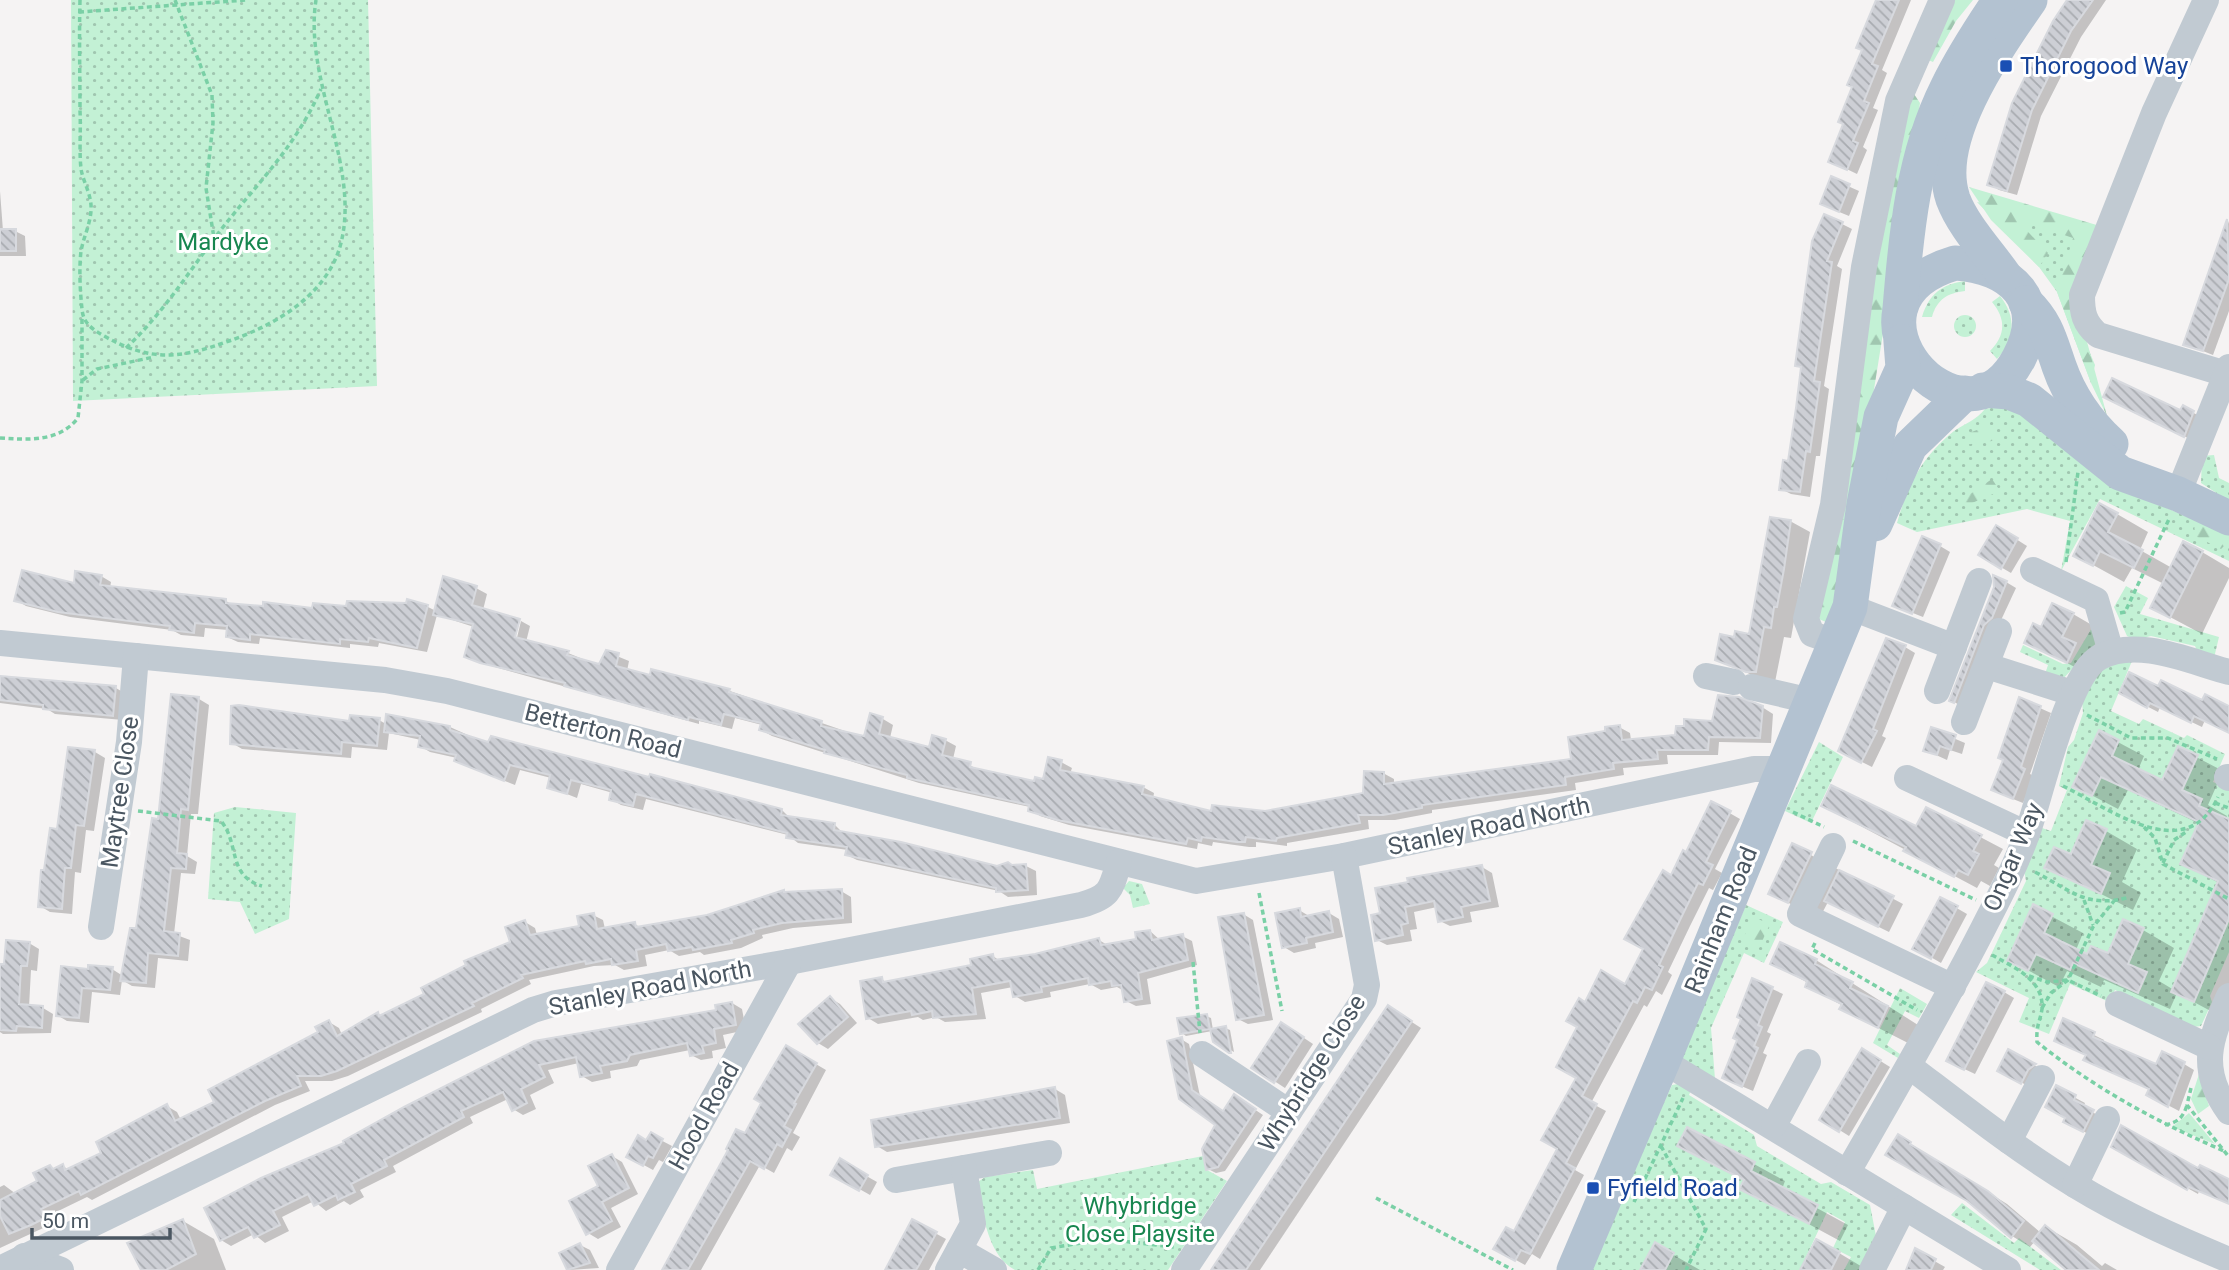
<svg xmlns="http://www.w3.org/2000/svg" width="2229" height="1270" viewBox="0 0 2229 1270" font-family="Roboto,sans-serif">
<style>
.grass{fill:url(#grass-dots);fill-rule:evenodd}
.forest{fill:url(#forest-firs)}
.shadow{fill:#0003}
.building{fill:url(#building-back-hatch);stroke:#d7d9de;stroke-width:2}
.lines{fill:none;stroke-linecap:round;stroke-linejoin:round}
.path{stroke:#7ad0a6;stroke-width:3.5;stroke-dasharray:5 3.5;stroke-linecap:butt}
.minor{stroke:#c1cad2;stroke-width:26}
.major{stroke:#b3c2d1;stroke-width:35}
.transit-dot{fill:#1a4fb4;stroke:#fff;stroke-width:2.5}
.labels{text-anchor:middle;dominant-baseline:central;stroke-width:6;stroke-linejoin:round;paint-order:stroke}
.transit-label{font-size:24px;fill:#164399;stroke:#fff;text-anchor:start}
.park-label{font-size:24px;fill:#17864f;stroke:#fff}
.street-label{font-size:24px;fill:#4a5661;stroke:#fff}
</style>
<defs>
<pattern id="grass-dots" width="8" height="8" patternUnits="userSpaceOnUse" patternTransform="scale(1.75)"><rect width="8" height="8" fill="#c3f1d5"/><path d="M2 2h.1M6 6h.1" fill="none" stroke="#a0c6b0" stroke-width="1.8" stroke-linecap="round"/></pattern>
<pattern id="forest-firs" width="22" height="20" patternUnits="userSpaceOnUse" patternTransform="scale(1.75)"><rect width="22" height="20" fill="#c3f1d5"/><path d="M5 1l3.5 6h-7zM16 11l3.5 6h-7z" fill="#a0c6b0"/></pattern>
<pattern id="building-back-hatch" width="6" height="6" patternUnits="userSpaceOnUse" patternTransform="scale(1.75)"><rect width="6" height="6" fill="#cdcfd5"/><path d="M-1 5l2 2M0 0l6 6M5-1l2 2" fill="none" stroke="#a8abb0"/></pattern>
</defs>
<rect width="100%" height="100%" fill="#f5f3f3"/>
<g class="grass">
<path d="M71,0h297l9,386 -304,15z"/>
<path d="M1977,202l123,24 -26,89 21,50 -4,18 -34,-91 -18,-25z"/>
<path d="M1965,281v10c-17,2 -28,8 -33,26h-10c7,-23 20,-33 43,-36z"/>
<path d="M2000,296c17,21 15,44 -3,63l-7,-8c16,-16 16,-32 2,-49z"/>
<circle cx="1965" cy="326" r="11"/>
<path d="M2002,406l15,1 83,72 129,56v26l-129,-62 -39,72 9,-50 -43,-12 -110,23 -20,-9c11,-39 25,-66 57,-92 12,-8 22,-11 31,-22z"/>
<path d="M2214,455l5,23 10,5v18l-28,-18 1,-27z"/>
<path d="M2126,586l22,12 -8,16 79,23 -5,21 -16,-5 -3,-7 -44,-10 -16,4 -8,-4 -13,-29z"/>
<path d="M2096,621l3,19 -38,41 -18,-1 5,-15 -28,-13 3,-7 40,19 8,-1z"/>
<path d="M2132,661l-21,50 28,13 4,-5 41,19 3,-3 38,19 -12,28 16,6v164l-19,44 2,6 -11,24 -8,1 -78,-37 -6,12 -39,-18 -21,50 -30,-12 10,-24 -53,-26 11,-9 39,-82 -2,-11 18,-42 9,3 16,-41 -8,-4 9,-39 6,-7 9,-27 -1,-13 17,-29 16,-7z"/>
<path d="M1819,742l24,15 -32,66 -26,-12z"/>
<path d="M235,807l61,6 -7,106 -34,15 -15,-32 -32,-3 6,-86z"/>
<path d="M1129,881l13,3 8,20 -17,4 -3,-13 -7,-7z"/>
<path d="M1746,905l37,17 -19,41 -20,-10 -33,75 4,51 -28,-11 -6,-14z"/>
<path d="M1900,988l27,16 -8,14 -14,-7 -18,34 13,9 -2,4 -25,-15z"/>
<path d="M1678,1084l14,4 -3,7 65,40 3,11 64,38 10,-2 39,23 6,31 -17,34h-15l7,-13 -18,-9 12,-26 -18,-10 -27,58h-135l9,-17 -19,-10 -15,27h-55l87,-185zM1686,1127l69,35 -4,9 67,34 -9,19 -69,-35 4,-9 -67,-34z"/>
<path d="M2189,1113l26,31 -43,-17z"/>
<path d="M1203,1156l4,14 20,11 -59,89h-153c-27,-14 -31,-54 -38,-80l1,-8 7,-5 48,-7 4,19z"/>
<path d="M1962,1203l52,40 5,-5 42,32h-21l-89,-55z"/>
</g>
<g class="forest">
<path d="M1954,0h19l-17,21 -23,41 -7,-3z"/>
<path d="M1914,94l6,9 -71,442 -21,78 -9,-4 54,-361 29,-146z"/>
<path d="M1969,187l131,39 -14,112 21,78 -16,-33 -34,-91 16,-54 -57,-19 32,34 -9,14 -48,-47z"/>
<path d="M1990,425l9,15 -35,5 5,-12z"/>
<path d="M1992,479l8,12 -35,15 -4,-6z"/>
<path d="M2194,520l35,15v6l-8,8 -26,-13z"/>
<path d="M1753,917l17,7 -11,24 -17,-7z"/>
<path d="M2199,1074l10,32 -11,8 -7,-15z"/>
</g>
<g class="shadow">
<path d="M1880,0h31l-29,70 5,3 -14,35 5,2 -15,37 4,3 -10,24 -27,-13 15,-37z"/>
<path d="M2069,0h37l-25,37 -40,79 -24,79 -18,-5 -10,-6z"/>
<path d="M1832,179l27,12 -10,25 -17,-7z"/>
<path d="M0,191l3,40h12l10,5 1,20h-26z"/>
<path d="M2229,221v90l-16,44 -28,-11z"/>
<path d="M1842,224l10,5 -15,37 5,3 -18,117 5,3 -9,67h-4l-6,41 -19,-3 -10,-5 8,-26 14,-95 -6,-3 17,-123z"/>
<path d="M2115,402l66,11 2,-5 21,10 -10,23z"/>
<path d="M2117,514l31,18 -8,18 32,18 30,-16 27,16v10l-27,56 -49,-26 11,-24 -32,-16 -8,14 -49,-27z"/>
<path d="M1790,521l20,11 -19,106 -7,-1 -9,45h-8l-50,-23 18,-20 16,-3z"/>
<path d="M1997,527l30,19 -16,27 -31,-18z"/>
<path d="M1940,546l10,6 -27,65 -28,-11z"/>
<path d="M101,576l10,6 -1,6 116,13 7,4 81,5 114,-3 8,4 40,-23 11,6 -4,16 29,35 3,1 6,-25 9,5 -4,16 42,11 32,13 7,-14 22,9 -2,10 24,6 2,-6 77,20 135,47 6,-22 12,3 10,6 -3,13 40,11 15,-9 11,6 -3,13 28,11 55,13 8,-2 17,-19 11,6 -2,6 73,13 11,6 -1,6 60,15 52,-1 100,-19 18,-21 11,6v5l179,-23 46,-34 11,6 1,7 46,-4 85,-29 11,7 -2,29 -52,-1 -1,13h-51l1,9 -45,4 1,7 -49,8 1,7 -144,20v3l-37,7h-27l1,9 -82,14v3l-31,-4v5h-7l-36,-5 -1,4 -14,-3 -1,6 -128,-24 -29,-9 -10,-9 -111,-24 -147,-47 -11,-6 1,-5 -27,-7 -3,11 -33,-8v3l-222,-62 -11,-6 8,-29 -37,-12 -10,37 -48,-9 -1,4 -28,-3v4l-90,-10 -1,6 -21,-2 -11,-5 1,-7 -23,-2 -1,9 -23,-2 -9,-5 -102,-13 -44,-11 -10,-6z"/>
<path d="M2006,582l10,6 -55,118 -10,-6 44,-113z"/>
<path d="M2073,614l31,18 2,31 -8,16 -72,-37z"/>
<path d="M1905,647l10,6 -33,83 4,2 -14,29 -22,-11z"/>
<path d="M0,677l116,11 10,6 -3,26 -68,-6 -8,-5 -47,-6z"/>
<path d="M2159,688l70,20v24l-24,-12 -3,7 -42,-20 -2,5 -27,-14z"/>
<path d="M173,696l26,3 10,6 -11,109h-7l-4,42 10,6 -2,12 -14,-1 -7,61 16,6 -2,21 -30,-3 -3,30 -23,-2 -10,-6 -2,15 -28,-3 -3,31 -22,-2 -10,-6 32,-44 23,-2 11,7 15,-46 22,-109z"/>
<path d="M2020,699l31,14 -21,61 4,2 -11,27 -20,-8 2,-35z"/>
<path d="M379,720l7,4 64,3 40,18 292,65 9,9 44,6 9,9 154,33 28,-1 10,5 1,24 -29,2 -9,-6 -142,-31 -10,-5 1,-5 -50,-7 -10,-8 -142,-36 -3,11 -22,-5 -10,-6 2,-6 -32,-9 -4,14 -28,-11 2,-9 -31,-8 -5,15 -49,-19 -10,-6 1,-2 -27,-6 -10,-6 1,-6 -32,-7 -2,17 -35,-3 -1,11 -109,-9 -10,-6z"/>
<path d="M1932,729l33,14 -3,11 -12,-4 -3,10 -22,-10z"/>
<path d="M2099,732l45,24 -6,14 25,12 16,-34 44,23 -15,34 19,11 -2,4 4,1v171l-9,24 -43,-23 -7,16 -66,-29 -3,7 -34,-16 -8,16 -50,-27 25,-53 49,26 -7,17 12,6h20l35,-26 31,18 -15,33 15,9 45,-107 -37,-19 18,-40 -72,-34 -10,19 -44,-23z"/>
<path d="M95,752l10,6 -11,73 -8,-1 -5,43 -6,-1 -3,42 -22,-2 -10,-6 6,-34 13,-41z"/>
<path d="M1712,803l28,16 -25,50 7,4 -9,17 -4,-2 -19,38 -22,46 4,3 -10,20 -6,-4 -9,16 -3,-2 -53,98 15,8 -31,59 9,5 -44,84 -8,-5 -7,11 -29,-16 19,-15 44,-86 19,-71 1,-50 6,-23 41,-18 19,-37 27,-72z"/>
<path d="M1823,806l94,23 10,-20 76,40 -9,16 5,3 -9,18 -9,-5 -4,7z"/>
<path d="M2106,831l31,18 -15,33 19,11 -8,17 -86,-43 25,-10z"/>
<path d="M1792,845l111,59 -14,28 -61,-30 -9,17 -49,-26z"/>
<path d="M1482,867l10,6 7,34 -29,5 2,10 -22,4 -10,-5 -3,-14 -23,5 3,17 -7,1 2,11 -25,4 -10,-5 5,-25z"/>
<path d="M841,891l10,6 1,26 -59,5 -31,7 1,3 -22,10 -37,7 -4,-3 -21,4 -10,-6 -24,5 2,11 -23,4 -9,-5 -21,1 -65,14 2,4 -50,25 1,3 -134,64 -16,5h-27l5,10 -35,14 -183,95 -5,-3 -37,18 4,8 -54,25v-61l4,-2 12,9 23,-12 11,-15 5,3 8,-4 6,4 35,-17 63,-47 10,6 4,8 35,-18 104,-70 9,-10 10,6 3,7 36,-21 3,3 45,-22 87,-52 12,-21 10,6 2,7 44,-7 12,-13 10,5 2,9 30,-5 6,4 66,-12 77,-24z"/>
<path d="M1941,899l26,15 -26,49 -26,-15z"/>
<path d="M1299,910l10,6 20,-3 10,6 4,18 -28,6 1,5 -22,5 -10,-6z"/>
<path d="M1243,914l10,6 20,100 -25,4 -10,-5z"/>
<path d="M1150,931l10,9 22,-4 10,5 5,24 -50,14 4,25 -15,2 -10,-5 -2,-10 -7,-4 -16,3 -11,-6 -40,8 1,5 -26,5 -10,-6 -2,-9 -32,6 5,26 -41,3 -9,-5 -13,3 -5,-3 -40,7 -10,-6 13,-39 7,4 85,-16 20,-11 7,5 35,-5 64,-16 10,6 29,-6z"/>
<path d="M29,943l10,6 -2,22 -6,-1 -2,37 14,1 10,6 -2,19 -48,1 -3,-2v-63z"/>
<path d="M1816,960l102,65 -8,19 -69,-35 2,-3 -36,-20 1,-3 -36,-20z"/>
<path d="M1753,980l30,14 -16,38 4,2 -8,19 4,2 -14,36 -19,-8 5,-44z"/>
<path d="M2004,992l10,6 -39,76 -17,-8z"/>
<path d="M830,998l10,6 17,19 -29,26 -10,-6z"/>
<path d="M732,1003l10,6 4,21 -23,5 3,13 -14,3 1,7 -12,2 -10,-5 -1,-5 -50,10 -3,6 -27,5 1,7 -19,4 -10,-6 -3,-13 -31,7 6,13 -24,12 6,14 -13,6 -10,-6 -5,-10 -38,18 3,6 -80,43 3,6 -36,18 4,7 -14,8 -6,-4 -18,10 -12,-10 -32,16 7,14 -24,12 -11,-9 -23,12 -10,-6 126,-96 188,-102 183,-30z"/>
<path d="M1398,1013l23,15 -161,242h-46z"/>
<path d="M1206,1016l5,2 2,12 12,-2 5,2 4,22 -20,-11 -2,-10 -26,5 -4,-3z"/>
<path d="M2064,1020l40,20 -1,3 53,24 28,-3 10,6 -15,41 -21,-11 -7,-10 -56,-25z"/>
<path d="M1292,1030l21,14 -28,44 -31,-20z"/>
<path d="M1181,1039l8,5 11,52 24,17 18,-12 21,14 -38,56 -9,2 -8,-4 9,-45 -37,-26z"/>
<path d="M787,1047l39,23 -33,63 7,4 -8,14 -5,-3 -13,25 -14,-8 -59,105h-37l81,-135z"/>
<path d="M1863,1050l27,17 -41,69 -27,-17z"/>
<path d="M2009,1052l36,19 -13,17 -23,-12z"/>
<path d="M2057,1088l28,15 -2,4 20,11 -9,19 -19,-10 -8,-9z"/>
<path d="M1055,1089l10,6 5,28 -183,29 -10,-6z"/>
<path d="M651,1135l21,11 -9,16 -4,-2 -6,10 -24,-13 18,-15z"/>
<path d="M1898,1136l109,68 34,29 5,-6 31,18 25,21 3,-3 12,7h-48l-34,-29 -5,6 -18,-11z"/>
<path d="M1679,1145l75,19 31,17 -3,8 66,36 -8,16 -98,-53 4,-7z"/>
<path d="M2113,1146l86,24 2,-3 28,12v25l-30,-13 -1,3z"/>
<path d="M612,1156l10,6 16,32 -27,14 10,19 -23,12 -10,-6z"/>
<path d="M840,1161l37,21 -7,13 -37,-21z"/>
<path d="M183,1221l31,18 12,31h-83z"/>
<path d="M913,1221l33,18 -17,31h-42z"/>
<path d="M580,1245l10,5 9,18 -30,2 -8,-16z"/>
<path d="M1656,1245l44,25h-58z"/>
<path d="M1915,1250l30,17 -2,3h-37z"/>
<path d="M1839,1253l25,15 -1,2h-61z"/>
</g>
<g class="building">
<path d="M1876,0h23l-27,64 6,2 -14,35 5,2 -16,38 5,2 -11,27 -19,-8 15,-38 -5,-2 14,-35 -5,-2 15,-35 -6,-2z"/>
<path d="M2067,0h26l-22,31 -39,79 -25,81 -20,-6 25,-82 41,-82z"/>
<path d="M1831,176l19,8 -11,28 -19,-8z"/>
<path d="M1824,214l19,8 -16,39 5,1 -18,119 6,1 -10,70 -4,-1 -6,41 -21,-2 4,-30 5,1 8,-53 5,-41 -6,-1 17,-125z"/>
<path d="M2227,219l2,60 -26,72 -20,-6z"/>
<rect x="0" y="229" width="16" height="22"/>
<path d="M2112,378l68,32 3,-5 11,6 -10,26 -81,-40z"/>
<path d="M2099,503l19,10 -10,19 35,18 -9,18 -34,-17 -7,15 -20,-10z"/>
<path d="M1770,517l21,3 -7,49 -7,38h-3l-3,21 -7,-1 -8,45h-10l-31,-12 5,-26 14,3 1,-6 14,3z"/>
<path d="M1996,525l22,13 -17,31 -23,-14z"/>
<path d="M1922,536l19,8 -29,70 -20,-8z"/>
<path d="M2183,541l20,10 -33,67 -20,-10z"/>
<path d="M22,570l52,13 1,-12 27,4 -2,10 126,14v4l37,3v-4l49,6 1,-5 33,3 1,-5 59,2 1,-4 21,6 -11,43 -48,-10 -1,4 -28,-3v5l-90,-10v6l-24,-3 1,-11 -32,-3 -1,10 -25,-3 1,-4 -112,-14 -44,-11z"/>
<path d="M1993,575l14,6 -15,37 -8,7 -30,78 -5,-2 45,-114z"/>
<path d="M443,576l34,10 -5,19 48,14 -5,18 54,14 -2,4 32,9 7,-14 13,3 -3,13 34,9 1,-6 79,20 -1,3 93,29 -1,5 43,10 6,-23 13,4 -4,17 50,13 3,-12 14,4 -4,16 29,7 -1,5 64,14 1,-4 8,2 5,-22 14,3 -2,10 84,16 -2,8 69,17 1,-6 53,6 98,-18 1,-22 20,1v12l187,-25 -3,-22 37,-6v-4l15,-2 2,15 53,-5 1,-9h8v-7l28,2 6,-26 21,2 24,9 -3,32 -51,-1 -1,13h-51l1,9 -45,4 1,6 -49,8 1,8 -144,20v3l-39,7h-25l2,8 -83,15 -1,3 -30,-4 -1,5h-8l-35,-5 -1,4 -13,-3 -2,6 -129,-24 -29,-9 1,-6 -122,-27v-3l-83,-22 1,-3 -66,-20 2,-7 -37,-9 -3,11 -32,-8 -1,3 -124,-34 1,-3 -85,-20 -16,-6 9,-33 -40,-9z"/>
<path d="M2052,603l22,10 -12,24 14,6 -9,20 -43,-20 9,-20 8,4z"/>
<path d="M1886,638l20,7 -33,84 4,2 -16,32 -23,-12z"/>
<path d="M2129,672l29,14 3,-6 41,20 3,-6 24,12v27l-35,-17 -3,7 -41,-20 -3,5 -28,-15z"/>
<path d="M0,676l116,10 -3,30 -70,-7v-4l-43,-5z"/>
<path d="M171,694l28,3 -11,113 -7,-1 -4,44 10,1 -1,15 -15,-1 -7,63 16,2 -2,23 -30,-3 -2,30 -26,-2 10,-53h6l16,-110 6,1z"/>
<path d="M2019,697l22,9 -20,61 4,2 -12,30 -22,-9 12,-30 -5,-2z"/>
<path d="M239,705l110,16 1,-6 30,3 -3,28 -35,-4 -1,12 -111,-10 1,-38z"/>
<path d="M386,714l64,12v4l38,12 3,-6 158,41 1,-3 132,35 -1,6 54,8 -1,7 67,12 96,24 11,-4 4,3 14,-1 2,26 -32,2v-4l-151,-33 2,-8 -61,-9 1,-5 -151,-39 -3,12 -24,-6 2,-10 -40,-10 -4,14 -20,-6 3,-13 -40,-10 -6,16 -50,-20 2,-6 -38,-8 2,-11 -36,-4z"/>
<path d="M1931,727l25,8 -5,15 -11,-4 -3,9 -14,-4z"/>
<path d="M2099,730l20,10 -7,16 50,24 16,-34 20,9 -16,35 20,9 -3,7 30,13v100l-35,83 -23,-10 47,-111 -38,-17 19,-42 -98,-45 -9,19 -20,-9z"/>
<path d="M68,747l27,3 -11,76 -8,-1 -5,43h-6l-3,41 -24,-2 3,-37h3l6,-42 7,1z"/>
<path d="M1831,785l85,41 10,-19 56,28 -9,16 6,3 -11,21 -10,-5 -4,7 -51,-26 3,-4 -85,-41z"/>
<path d="M1711,801l20,10 -25,51 7,3 -10,20 -5,-2 -18,37 -21,45 4,2 -11,23 -7,-3 -8,16 -4,-2 -51,95 15,8 -31,59 9,5 -45,86 -9,-4 -6,11 -22,-12 13,-22 8,4 43,-82 -16,-9 35,-62 -20,-11 21,-40 -11,-6 13,-23 6,4 16,-32 24,14 18,-35 -19,-10 39,-69 8,5 12,-25 3,2z"/>
<path d="M2086,820l21,9 -16,36 19,8 -9,21 -57,-26 10,-21 17,7z"/>
<path d="M1792,843l20,9 -24,51 -20,-9z"/>
<path d="M1482,865l8,36 -29,6 2,10 -25,5 -4,-21 -29,6 3,16 -7,2 2,10 -28,6 -4,-26 9,-2 -5,-25 33,-6 -1,-4z"/>
<path d="M1839,870l55,26 -16,31 -54,-26z"/>
<path d="M842,889l1,29 -61,5 -29,7 1,3 -23,7 1,3 -39,7 -1,-3 -24,4 -2,-7 -30,6 2,11 -26,4 -1,-6 -25,5 -1,-3 -64,14 2,3 -51,25 2,3 -137,65 -16,5h-24l4,10 -36,15 -184,94 -2,-4 -38,18 4,9 -14,7 -22,9 -9,-18v-16l37,-19 -4,-8 17,-8 3,4 10,-5 2,6 36,-17 -5,-11 71,-38 8,17 39,-19 -6,-12 110,-58 -3,-5 14,-7 8,16 41,-24 1,4 45,-22 -3,-6 45,-23 -2,-4 46,-19 -5,-15 20,-7 5,15 49,-9 -2,-10 17,-3 3,16 38,-7 1,5 71,-12 77,-25v2z"/>
<path d="M1940,897l18,9 -27,53 -19,-10z"/>
<path d="M2033,904l20,10 -9,19 43,21 4,-8 17,7 15,-34 21,9 -16,36 19,8 -9,21 -65,-30 -3,7 -34,-16 -8,17 -21,-10z"/>
<path d="M1300,908l1,9 28,-6 4,21 -27,6 1,5 -25,5 -7,-35z"/>
<path d="M1244,913l20,102 -28,5 -18,-103z"/>
<path d="M1150,930l2,10 31,-6 5,26 -50,13 4,26 -18,3 -3,-17 -9,1 -1,-5 -22,4 -1,-7 -47,9 1,5 -29,5 -3,-16 -38,7 4,26 -43,4 -1,-7 -20,4 -1,-4 -45,8 -6,-38 22,-4 1,5 88,-17 -1,-6 23,-5 1,6 41,-6 64,-16 2,7 35,-6 -1,-7z"/>
<path d="M6,940l24,2 -3,24h-6l-2,38 24,2 -1,22 -25,-2 -1,5 -16,-1v-66h4z"/>
<path d="M1780,942l37,17 -2,5 38,18 -3,6 38,18 -10,22 -39,-19 3,-5 -37,-17 2,-6 -37,-17z"/>
<path d="M88,965l25,2 -3,23 -28,-2 -3,30 -23,-2 5,-50 27,3z"/>
<path d="M1752,978l21,9 -15,38 4,2 -8,19 4,2 -16,39 -20,-9 15,-38 -4,-2 8,-19 -4,-2z"/>
<path d="M1986,982l19,9 -41,79 -18,-9z"/>
<path d="M830,996l18,21 -31,27 -19,-20z"/>
<path d="M732,1002l4,23 -22,4 2,14 -14,3 2,7 -14,3 -3,-13 -57,12 -3,6 -27,5 2,7 -22,4 -4,-20 -37,8 6,12 -24,12 6,14 -15,8 -9,-19 -42,19 3,6 -80,43 3,6 -36,18 4,8 -17,8 -2,-5 -22,11 -6,-12 -35,17 7,14 -26,13 -6,-11 -28,14 -16,-33 57,-30 83,-35 -1,-2 61,-34 130,-66 182,-31 -1,-5z"/>
<path d="M1388,1005l24,16 -166,249h-35z"/>
<path d="M1207,1014l3,15 -30,5 -3,-16z"/>
<path d="M2063,1018l32,14 -2,5 63,27 6,-13 23,11 -17,45 -22,-12 3,-6 -66,-29 3,-5 -32,-14z"/>
<path d="M1281,1022l23,15 -30,46 -23,-15z"/>
<path d="M1226,1026l5,27h-2l-16,-11 -3,-13z"/>
<path d="M1182,1037l10,53 31,21 11,-17 22,15 -38,58 -12,3 -4,-21 13,-24 -36,-26 -12,-58z"/>
<path d="M786,1045l31,18 -23,40 2,1 -12,22 7,4 -9,17 -5,-3 -13,25 -14,-8 -62,109h-26l66,-120 -2,-1 10,-20 9,4 16,-30 -7,-4z"/>
<path d="M1862,1048l19,12 -42,72 -20,-12z"/>
<path d="M2008,1049l28,15 -8,6 -7,14 -24,-13z"/>
<path d="M2056,1085l20,10 -2,5 20,10 -11,22 -20,-10 2,-4 -20,-11z"/>
<path d="M1055,1087l5,31 -185,29 -4,-27z"/>
<path d="M2121,1125l77,43 2,-3 29,14v25l-40,-17 -2,3 -76,-43z"/>
<path d="M1687,1127l68,35 -4,9 67,34 -9,19 -70,-35 5,-9 -67,-34z"/>
<path d="M651,1132l12,7 -10,19 -5,-2 -5,10 -17,-9 12,-22 8,5z"/>
<path d="M1898,1134l13,8 -1,2 78,47 36,30 -13,17 -44,-37 -82,-46z"/>
<path d="M612,1154l17,34 -27,14 10,19 -26,14 -17,-34 29,-15 -10,-20z"/>
<path d="M840,1158l28,17 -9,16 -29,-16z"/>
<path d="M183,1219l13,35 -30,16h-25l-14,-27z"/>
<path d="M912,1219l25,13 -18,33 -3,5h-31z"/>
<path d="M2045,1225l10,8 44,37h-33l-14,-12 -20,-17z"/>
<path d="M1816,1239l24,13 -9,18h-31z"/>
<path d="M1655,1242l19,11 -9,17h-25z"/>
<path d="M580,1243l10,20 -23,7 -8,-17z"/>
<path d="M1915,1248l21,11 -5,11h-25z"/>
</g>
<g class="lines">
<g class="path">
<path d="M80,0c-1,37 0,74 0,111 1,19 -1,39 1,58 2,12 9,23 10,36 1,16 -7,30 -10,46 -2,17 -1,40 1,58 1,14 10,20 22,27 47,26 75,23 125,5 46,-16 94,-44 110,-91 25,-79 -36,-168 -23,-250"/>
<path d="M175,0l37,95 1,28 -7,65 8,50"/>
<path d="M79,12l167,-12"/>
<path d="M126,348c34,-32 59,-70 87,-108 40,-53 80,-88 108,-151"/>
<path d="M83,380l14,-11 57,-12"/>
<path d="M0,438c29,2 59,4 78,-20l4,-37v-64"/>
<path d="M2066,562l12,-90"/>
<path d="M2120,613l5,-1 44,-93"/>
<path d="M2087,715l44,23h37l49,21"/>
<path d="M2063,786c47,23 123,81 155,11"/>
<path d="M2215,803l14,5"/>
<path d="M138,811l83,10c19,23 6,55 41,65"/>
<path d="M1793,812l31,15"/>
<path d="M2144,827l11,11 8,26 66,35"/>
<path d="M1853,841l123,59"/>
<path d="M2163,863l11,-23 12,-8"/>
<path d="M2035,872c37,19 52,37 95,25"/>
<path d="M1259,893l23,118"/>
<path d="M2084,900l9,25"/>
<path d="M1815,943l-3,6 105,61"/>
<path d="M1992,955c21,12 52,24 50,54 -2,13 -6,16 -5,33 57,46 120,80 187,109"/>
<path d="M1193,962l7,71"/>
<path d="M2029,976l18,6 21,-2 33,16"/>
<path d="M2042,1008l9,-15 17,-13 25,-53 21,-26"/>
<path d="M2191,1088l-4,17 42,52"/>
<path d="M2165,1125c13,-3 18,-7 22,-20"/>
<path d="M1661,1146l45,83 -20,41"/>
<path d="M1376,1198l137,72"/>
<path d="M1634,1202l49,-104"/>
<path d="M1038,1270l13,-22 53,-9 70,8"/>
</g>
<g class="minor">
<path d="M2206,0l-52,113 -72,182c0,18 2,28 16,40l128,39"/>
<path d="M2178,494l51,-127"/>
<path d="M2033,570l63,30 15,52"/>
<path d="M1850,607l104,40"/>
<path d="M1835,642l-23,-8 -6,-15 27,-114 31,-238 34,-166 44,-101"/>
<path d="M0,643l385,37 62,11 749,190 148,-25 410,-87h27"/>
<path d="M1987,666l85,27"/>
<path d="M1706,676l28,6"/>
<path d="M1751,687l60,14"/>
<path d="M1937,691l42,-110"/>
<path d="M1964,722l35,-91"/>
<path d="M2227,777l2,1"/>
<path d="M1907,778l120,56"/>
<path d="M1833,846l-33,68 153,73"/>
<path d="M101,927l28,-185 7,-86"/>
<path d="M2229,996c-19,43 -31,73 0,116"/>
<path d="M2118,1004l91,43"/>
<path d="M1202,1054l87,58"/>
<path d="M1663,1061l345,209"/>
<path d="M1909,1066c54,41 108,84 166,119 49,30 101,53 154,75"/>
<path d="M1774,1125l34,-63"/>
<path d="M2009,1141l33,-63"/>
<path d="M1847,1173c43,-75 87,-150 127,-227 19,-37 40,-75 54,-115 13,-37 40,-158 72,-174 38,-20 91,5 129,15"/>
<path d="M896,1180l153,-27"/>
<path d="M2075,1185l32,-66"/>
<path d="M959,1250l35,20"/>
<path d="M24,1256l37,14"/>
<path d="M0,1269l533,-259 23,-7 233,-41 292,-57c30,-8 30,-16 38,-43"/>
<path d="M619,1270l170,-308"/>
<path d="M948,1270l25,-46 -9,-56"/>
<path d="M1184,1270l180,-271 3,-14 -23,-129"/>
<path d="M1872,1270l32,-63"/>
</g>
<g class="major">
<path d="M1955,263c56,3 94,38 64,95 -56,107 -199,-55 -64,-95z"/>
<path d="M2004,275c-16,-23 -41,-49 -51,-76 -21,-61 44,-151 77,-199"/>
<path d="M2026,303c20,19 24,37 33,63 10,29 29,57 52,78"/>
<path d="M1900,309c6,-75 13,-153 47,-221 15,-31 34,-60 53,-88"/>
<path d="M1983,390l26,2 20,8 91,73 58,21 51,24"/>
<path d="M1875,524l35,-78 55,-53"/>
<path d="M1574,1270l89,-209 187,-454 14,-103 17,-87 22,-49 -2,-26"/>
</g>
</g>
<g class="transit-dot">
<rect x="1999" y="59" width="14" height="14" rx="3.5"/>
<rect x="1586" y="1181" width="14" height="14" rx="3.5"/>
</g>
<g class="labels">
<g class="transit-label">
<text x="2020" y="66">Thorogood Way</text>
<text x="1607" y="1188">Fyfield Road</text>
</g>
<g class="park-label">
<text x="223" y="242">Mardyke</text>
<text x="1140" y="1206">Whybridge<tspan x="1140" dy="28">Close Playsite</tspan></text>
</g>
<g class="street-label">
<text transform="translate(603 731) rotate(14)">Betterton Road</text>
<text transform="translate(120 792) rotate(-82)">Maytree Close</text>
<text transform="translate(1489 826) rotate(-12)">Stanley Road North</text>
<text transform="translate(2013 857) rotate(-67)">Ongar Way</text>
<text transform="translate(1721 920) rotate(-68)">Rainham Road</text>
<text transform="translate(650 988) rotate(-11)">Stanley Road North</text>
<text transform="translate(1312 1073) rotate(-58)">Whybridge Close</text>
<text transform="translate(704 1116) rotate(-61)">Hood Road</text>
</g>
</g>
<path d="M32 1228v10h138v-10" fill="none" stroke="#4a5661" stroke-width="3.5"/>
<text x="42" y="1228" font-size="21" fill="#4a5661" stroke="#ffffff" stroke-width="5" paint-order="stroke">50 m</text>
</svg>
